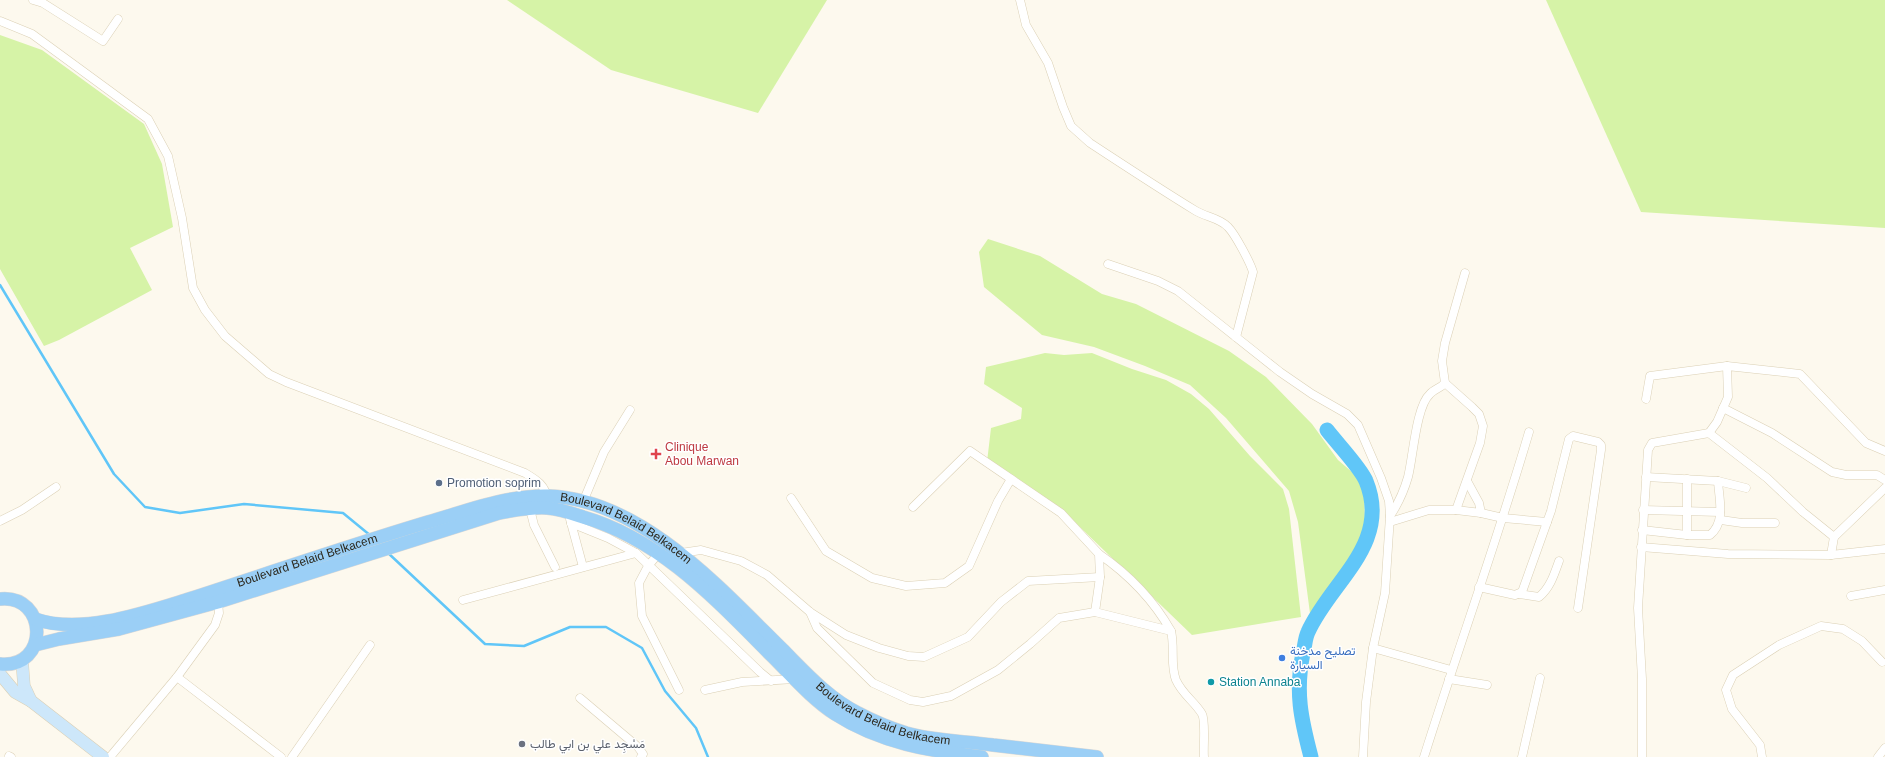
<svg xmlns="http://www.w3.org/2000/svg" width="1885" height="757" viewBox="0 0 1885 757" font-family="Helvetica,Vazirmatn,sans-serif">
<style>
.green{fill:#d6f3a7}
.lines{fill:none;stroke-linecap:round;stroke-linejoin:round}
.stream{stroke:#60c6f8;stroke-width:2.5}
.river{stroke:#60c6f8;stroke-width:15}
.street-casing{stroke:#dbd0b5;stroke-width:9}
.secondary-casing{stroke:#dbd0b5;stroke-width:13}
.primary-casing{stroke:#d9d8d6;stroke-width:14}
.street{stroke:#fff;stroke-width:8}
.secondary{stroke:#cde7fa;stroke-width:12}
.primary{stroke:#9bcff6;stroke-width:13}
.health-dot{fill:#e0444e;stroke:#fff;stroke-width:1.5}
.service-dot{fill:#5c6f8a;stroke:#fff;stroke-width:1.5}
.shop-dot{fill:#3f7fe0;stroke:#fff;stroke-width:1.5}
.culture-dot{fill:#0f9aa8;stroke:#fff;stroke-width:1.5}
.worship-dot{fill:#6b7280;stroke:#fff;stroke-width:1.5}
.labels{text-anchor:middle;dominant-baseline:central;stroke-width:3;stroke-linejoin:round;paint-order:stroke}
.health-label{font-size:12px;fill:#be3a42;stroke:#fff;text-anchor:start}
.service-label{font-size:12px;fill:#4e5e75;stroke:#fff;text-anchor:start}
.street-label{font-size:12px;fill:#2b271c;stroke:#fff}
.shop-label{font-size:12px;fill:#366cbe;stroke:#fff;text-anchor:start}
.culture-label{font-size:12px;fill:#0d838f;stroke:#fff;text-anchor:start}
.worship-label{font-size:12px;fill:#5b616d;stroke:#fff;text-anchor:start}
</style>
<rect width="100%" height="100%" fill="#fdf9ee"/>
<g class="green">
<path d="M507,0h320l-69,113 -147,-43z"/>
<path d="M1546,0h339v228l-244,-16z"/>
<path d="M0,35l42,15 102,74 18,40 11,63 -43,21 22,42 -93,50 -15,6 -44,-77z"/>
<path d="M988,239l52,17 62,38 34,10 93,47 37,26 46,47 26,36 21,18 5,12 1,33 -11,35 -43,63 -13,-99 -9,-31 -63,-73 -36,-33 -45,-19 -51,-19 -52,-12 -58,-48 -5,-35z"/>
<path d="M1045,353l19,2 28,-2 40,16 34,11 25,14 18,15 41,47 33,33 6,20 12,108 -109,18 -134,-129 -71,-44 4,-34 30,-9 1,-11 -38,-24 2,-17z"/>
</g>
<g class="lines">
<g class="stream">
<path d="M0,285l114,189 31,33 35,6 64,-9 99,9 28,23"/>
<path d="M387,552l98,92 39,2 46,-19h36l36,21 23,43 31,37 12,29"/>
</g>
<path class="river" d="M1311,757c-10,-38 -16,-65 -8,-104 2,-7 2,-15 5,-21 22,-50 84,-88 58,-151 -5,-13 -30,-39 -39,-51"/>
<g class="street-casing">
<g id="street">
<path d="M33,0l10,3 60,38 15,-22"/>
<path d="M1020,0l6,25 22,38 15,44 8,19 19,17c35,23 70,46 106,68 10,6 24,7 32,16 7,7 22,35 25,45l-17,65"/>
<path d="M0,21l32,13 116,85 20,37 14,62 11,70 12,22 20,26 44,38 17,8 239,91c10,6 21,12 22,26"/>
<path d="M1108,264l50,17 20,10 102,81 32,22 35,20 11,11 23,53 8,23 1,15 -5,77 -12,55 -7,54 -3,55"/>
<path d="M1445,383l27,24 7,7 4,12 -3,17 -24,67"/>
<path d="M1646,399l4,-23 77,-10"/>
<path d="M1723,408l49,25 60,39 14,3h31l8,5"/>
<path d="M1709,433l8,-11 11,-25 -1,-31 73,8 66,69 19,8"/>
<path d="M1646,477l72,4 28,7"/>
<path d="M791,498l35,53 46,27 34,8 39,-3 24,-17 29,-65 13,-22"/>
<path d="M583,502l21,-50 26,-42"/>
<path d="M529,505l5,20 21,42"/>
<path d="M913,507l57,-56 91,62 38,41 1,23 -5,35 76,19c4,16 -1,34 5,49 6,14 19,22 26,34 4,7 1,34 2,43"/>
<path d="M1643,510l77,2"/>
<path d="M1481,513l22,5 44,4"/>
<path d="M1390,516c8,-12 14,-25 18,-39 5,-19 8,-71 22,-83 4,-5 11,-6 15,-11l-3,-22 3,-18 20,-70"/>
<path d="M570,519l13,48"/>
<path d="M1721,520l21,3h33"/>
<path d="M0,521l22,-11 34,-23"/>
<path d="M1390,522l39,-12h27l25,3 -2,-10 -12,-22"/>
<path d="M571,523l37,15 28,15"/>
<path d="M1642,530l45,5h23c16,-13 9,-36 8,-54"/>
<path d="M1687,535v-56"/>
<path d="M1641,547l87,7 103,1 3,-18"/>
<path d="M659,553l-11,13 -9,17 3,33 37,74"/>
<path d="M681,553l20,-3 40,11 26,14 43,37 36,23 33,13 29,8 16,1 44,-20 33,-35 27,-21 72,-4"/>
<path d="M1099,554c29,20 55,47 72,77"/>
<path d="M1831,555l54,-6"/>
<path d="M1479,587l36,8 7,-3 29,-81 18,-72 4,-3 25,6 3,3v5l-23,158"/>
<path d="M1519,594l20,3c11,-9 15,-22 20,-36"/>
<path d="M1851,596l34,-6"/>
<path d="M463,600l173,-47 124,119 11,9"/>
<path d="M810,612l7,16 56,55 37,17 13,2 28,-6 47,-26 32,-26 29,-26 36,-6"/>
<path d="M1373,648l78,22"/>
<path d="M177,677l104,80"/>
<path d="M1449,679l38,6"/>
<path d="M705,690l37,-8 53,-3"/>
<path d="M580,698l58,49 5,7 -2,3"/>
<path d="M9,756l2,1"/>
<path d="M110,757l67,-80 38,-52 4,-12 -1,-11"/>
<path d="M292,757l78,-112"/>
<path d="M1424,757c34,-108 73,-216 105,-325"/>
<path d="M1522,757l18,-79"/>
<path d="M1642,757v-78l-4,-71 10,-158 4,-7 57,-10 58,45 36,34 31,25 51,-49"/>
<path d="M1762,757l-2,-12 -28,-36 -6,-19 7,-15 46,-30 42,-19 22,3 19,12 20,21"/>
<path d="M1878,757l7,-9"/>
</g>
</g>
<g class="secondary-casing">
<g id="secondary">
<path d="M22,660l2,26 7,15"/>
<path d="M0,674l15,18 16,9 72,56"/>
</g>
</g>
<g class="primary-casing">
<g id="primary">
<path d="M0,599c48,-5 50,70 0,65"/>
<path id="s1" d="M35,619c46,16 109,-6 154,-20 80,-26 159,-53 239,-77 39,-11 79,-27 120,-26 93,3 172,92 234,153 23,23 46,49 76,64 15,8 32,15 48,20 28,8 58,8 87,12 35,4 70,8 104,12"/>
<path d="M35,645l24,-6 60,-10 99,-27 281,-89c16,-3 33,-6 48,-5 13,1 24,5 36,9 79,23 133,83 190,140 19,19 39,42 62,57 45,29 95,37 147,43"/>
</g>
</g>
<use href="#street" class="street"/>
<use href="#secondary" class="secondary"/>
<use href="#primary" class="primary"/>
</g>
<path class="health-dot" d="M654 448h4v4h4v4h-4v4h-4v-4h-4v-4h4z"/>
<circle class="service-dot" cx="439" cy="483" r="4"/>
<circle class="shop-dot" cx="1282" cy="658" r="4"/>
<circle class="culture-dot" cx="1211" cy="682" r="4"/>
<circle class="worship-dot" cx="522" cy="744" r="4"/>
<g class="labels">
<g class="health-label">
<text x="665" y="447">Clinique<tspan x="665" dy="14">Abou Marwan</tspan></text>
</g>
<g class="service-label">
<text x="447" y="483">Promotion soprim</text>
</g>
<g class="street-label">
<text stroke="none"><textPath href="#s1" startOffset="618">Boulevard Belaid Belkacem</textPath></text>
<text stroke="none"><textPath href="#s1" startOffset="282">Boulevard Belaid Belkacem</textPath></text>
<text stroke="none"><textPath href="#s1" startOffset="942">Boulevard Belaid Belkacem</textPath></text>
</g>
<g class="shop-label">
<text x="1290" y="651">تصليح مدخنة<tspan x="1290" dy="14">السيارة</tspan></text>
</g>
<g class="culture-label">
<text x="1219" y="682">Station Annaba</text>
</g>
<g class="worship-label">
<text x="530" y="744">مَسْجِد علي بن ابي طالب</text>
</g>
</g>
</svg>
